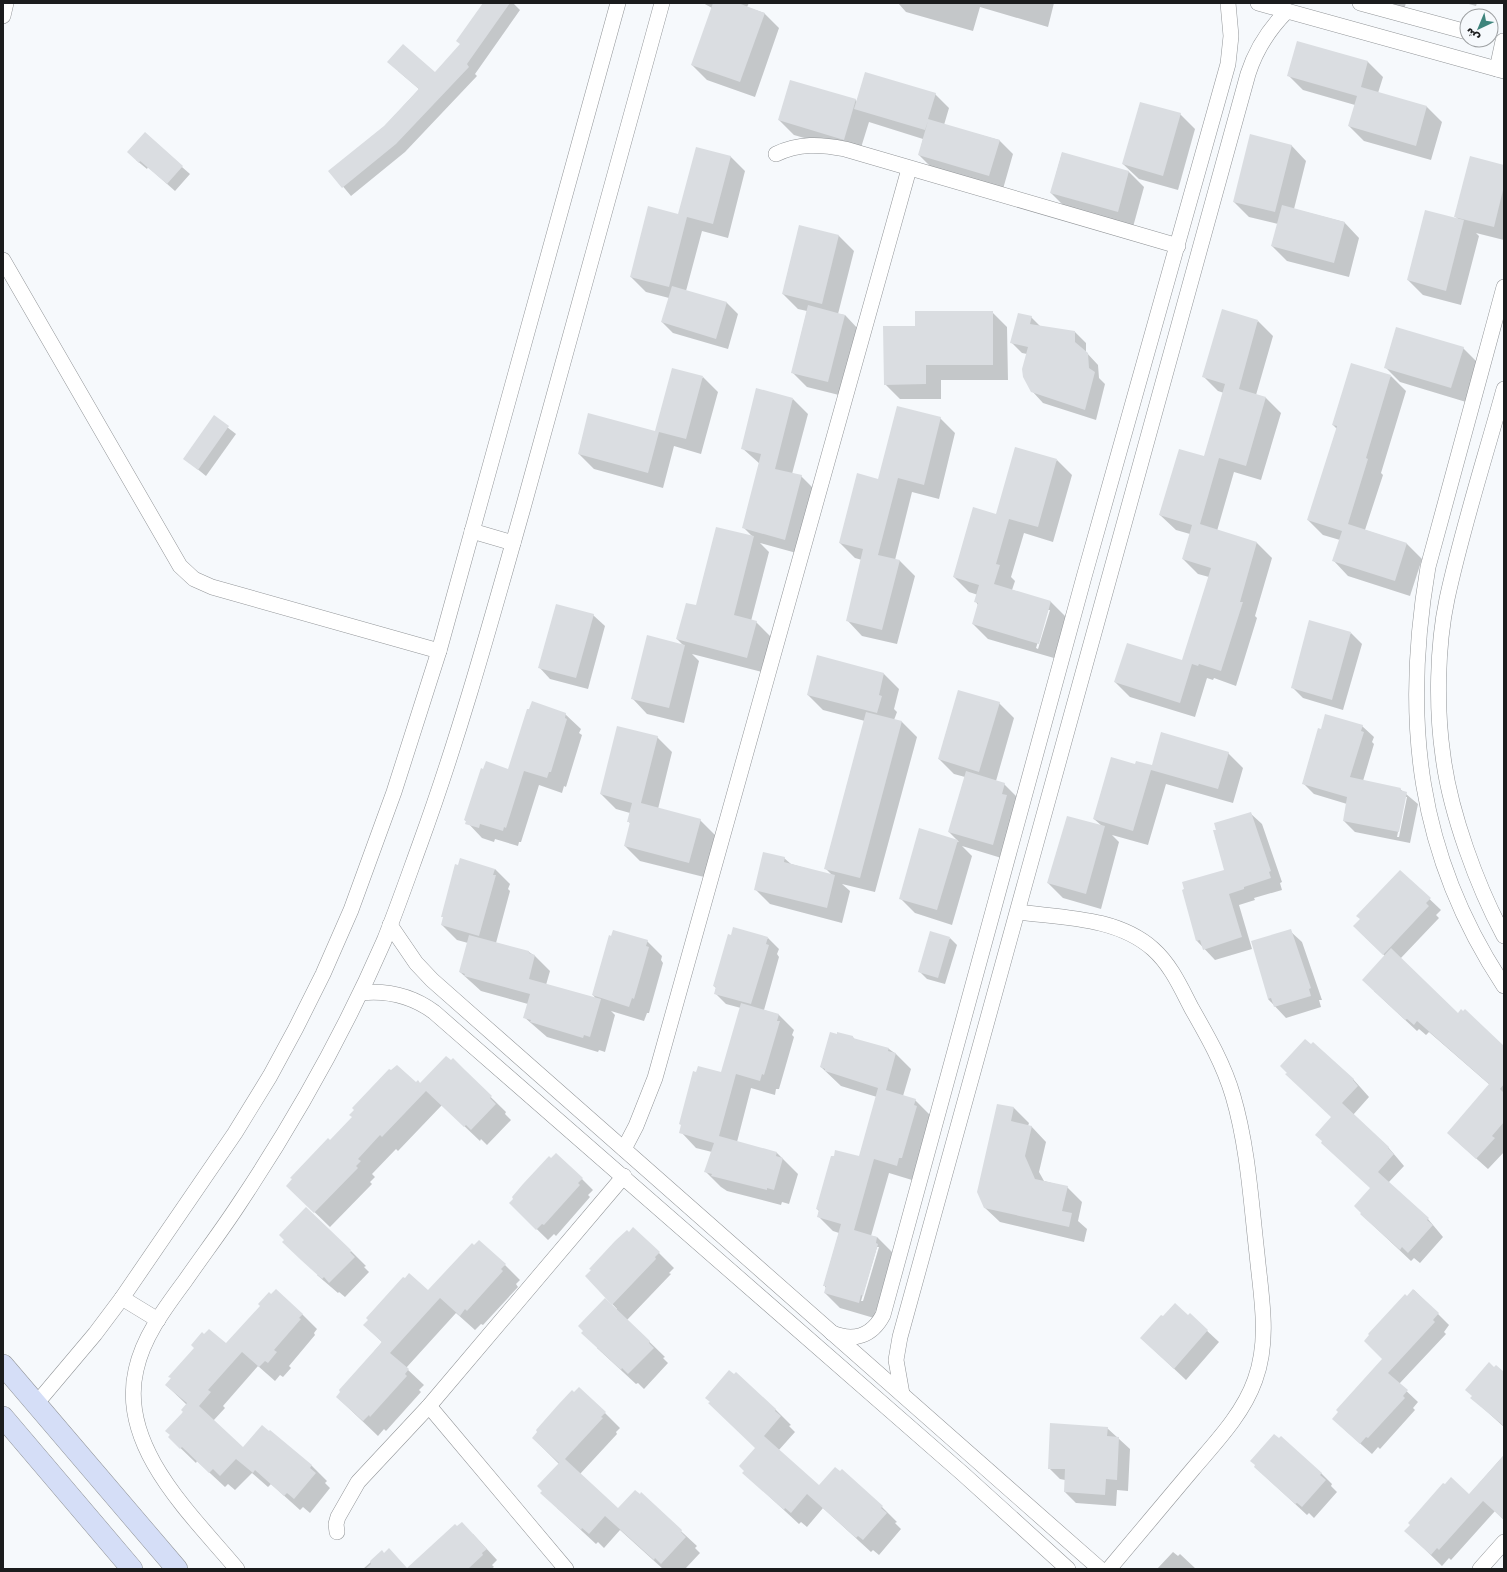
<svg xmlns="http://www.w3.org/2000/svg" width="1507" height="1572" viewBox="0 0 1507 1572" font-family="'DejaVu Sans',Cairo,sans-serif">
<style>
.shadow{fill:#0003;fill-rule:evenodd}
.building{fill:#dadde1}
.lines{fill:none;stroke-linecap:round;stroke-linejoin:round}
.street-casing{stroke:#929598;stroke-width:16}
.secondary-casing{stroke:#929598;stroke-width:22}
.street{stroke:#fff;stroke-width:15}
.secondary{stroke:#d5def7;stroke-width:21}
</style>
<rect width="100%" height="100%" fill="#f6f9fc"/>
<g class="shadow">
<path d="M485,3h28l7,7 -45,64 2,2 -72,76 -54,44 -21,-25 55,-45 34,-37 -21,-18 37,2 26,-28z"/>
<path d="M703,3h46l-2,4 17,6 15,15 -24,69 -48,-17 -15,-15 20,-57z"/>
<path d="M898,3h156l-6,24 -68,-20 -7,24 -67,-19z"/>
<path d="M1365,3h41l-3,10z"/>
<path d="M1465,3h12l-1,3z"/>
<path d="M1298,42l70,20 15,15 -5,16 49,14 15,15 -11,38 -67,-19 -15,-15 6,-21 -52,-15 -15,-15z"/>
<path d="M935,94l14,14 -5,17 55,15 14,14 -10,35 -70,-20 -14,-14 4,-16 -54,-17 -10,32 -65,-19 -15,-15 77,-20 1,2z"/>
<path d="M1180,114l15,15 -17,61 -39,-11 -16,-15z"/>
<path d="M1291,145l15,16 -12,48 50,13 15,16 -10,39 -62,-16 -15,-15 6,-22 -29,-7 -15,-15z"/>
<path d="M1062,153l67,19 15,15 -11,40 -67,-19 -15,-15z"/>
<path d="M730,156l15,15 -17,67 -26,-7 -16,60 41,12 11,11 -10,35 -55,-16 -11,-11 7,-24 -23,-6 -15,-15z"/>
<path d="M136,160l46,7 8,7 -15,17 -27,-24 -1,2z"/>
<path d="M1504,166v74l-28,-7 3,3 -18,69 -38,-10 -15,-15 50,-61 -3,-3z"/>
<path d="M800,226l39,10 15,15 -16,63 7,1 15,16 -17,65 -36,-9 -15,-15 15,-61 -9,-2 -15,-15z"/>
<path d="M992,312l15,15 1,53h-67v19h-41l-15,-15 31,-57z"/>
<path d="M1031,317l10,10 34,5 11,11v9l12,13 1,13 6,6 -9,36 -53,-17 -11,-12 -5,-37 -5,-1 -11,-11z"/>
<path d="M1258,321l15,15 -17,59 10,3 15,15 -20,67 -27,-8 -17,59 40,12 15,15 -17,58 2,2 -21,68 -22,-8 -1,2 -6,-2 -12,39 -65,-20 -15,-15 68,-21 26,-84 -11,-3 -15,-15 7,-25 -14,-4 -16,-15 44,-57 20,-65 -6,-2 -15,-15z"/>
<path d="M1463,348l15,15 -12,39 -66,-20 -15,-15z"/>
<path d="M1391,376l15,15 -25,82 2,2 -18,55 42,14 15,15 -12,37 -62,-20 -15,-16 7,-20 -17,-5 -15,-15 29,-91 -4,-4z"/>
<path d="M703,377l15,15 -17,62 -27,-8 -11,42 -69,-19 -15,-15 77,-22z"/>
<path d="M793,399l15,15 -16,60 9,2 15,15 -16,63 -40,-11 9,9 -18,69 5,1 15,15 -9,35 -70,-18 7,7 -15,62 -37,-9 -15,-16 52,-52 -7,-7 20,-33 56,-69 -9,-9 16,-64 -18,-16z"/>
<path d="M214,417l22,17 -30,42 -21,-17z"/>
<path d="M940,418l15,15 -16,66 -27,-7 -17,68 5,1 15,15 -18,68 -35,-8 -15,-16 15,-60 -7,-2 -15,-15 39,-63z"/>
<path d="M1057,460l15,15 -19,67 -29,-9 -13,44 4,4 -3,9 39,12 15,15 -12,41 -66,-19 -15,-15 5,-19 -2,-3 2,-7 -9,-3 -15,-15 43,-62zM1048,610h2l-12,39 -2,-1z"/>
<path d="M593,615l12,11 -17,63 -38,-10 -11,-12z"/>
<path d="M1351,633l11,11 -19,66 -40,-12 -11,-11z"/>
<path d="M884,674l15,15 -5,20 3,3 -3,8 8,2 15,15 -42,155 -33,-8 8,7 -8,32 -72,-19 -15,-15 29,-31 7,6 42,12 -8,-8 40,-147 -42,-11 -15,-15z"/>
<path d="M999,703l15,15 -18,63 8,3 15,15 -11,61 -46,-14 10,10 -20,69 -37,-12 -15,-15 20,-68 39,12 -10,-10 16,-55 -11,-3 -15,-15z"/>
<path d="M565,714l16,15 -2,4 3,2 -16,52 -2,-1 -2,7 -23,-8 -18,57h-2l-1,4 -23,-7 -1,3 -12,-4 -17,-18 44,-50z"/>
<path d="M1362,726l12,11 -2,5 2,2 -11,37 37,8 18,15 -8,39 -55,-11 -11,-11 3,-17 -33,-10 -11,-11zM1405,797h2l-8,40h-2z"/>
<path d="M657,737l15,15 -14,57 42,11 15,15 -11,42 -64,-16 -15,-15 6,-22 -3,-3 2,-8 -14,-4 -15,-15z"/>
<path d="M1228,753l15,15 -10,35 -67,-19 -18,61 -36,-10 7,7 -18,67 -38,-11 -15,-15 54,-57 -8,-7 42,-54 16,1z"/>
<path d="M1250,813l12,11 20,58 -2,1 2,7 -28,8 1,2 -16,5 13,44 -37,11 -18,-19 -14,-51 42,-19z"/>
<path d="M495,869l15,15 -2,5 2,2 -14,52 33,9 6,4 15,15 -4,14 51,15 -4,-5 54,-54 15,15 -1,4 2,3 -14,50h-2l-3,8 -33,-10 4,4 -10,37 -6,-2 -1,2 -51,-15 -23,-20 4,-13 -47,-13 -21,-19 8,-29 -11,-3 -15,-15 2,-7 -2,-2z"/>
<path d="M1400,871l41,39 -5,5 3,3 -39,41 58,55 46,33v105l-16,17 -28,-25 30,-59 -61,-53 -3,3 -7,-6 -2,2 -43,-40 11,-35 -20,-19z"/>
<path d="M1290,931l12,11 20,58h-3l2,7 -35,11 -18,-19z"/>
<path d="M768,938l11,11 -2,5 2,3 -15,53 15,5 15,15 -2,5 2,2 -15,52h-3l-1,6 -24,-7 -14,54 40,11 21,21 -9,30 -7,-2 -1,3 -54,-14 -6,-4 -15,-15 6,-20 -16,-4 -15,-16 41,-59 19,-65 -15,-4 -11,-11 1,-5 -2,-2z"/>
<path d="M950,938l7,7 -12,39 -18,-5 -7,-7z"/>
<path d="M853,1037l2,3 34,9 7,5 15,15 -8,27 12,4 15,15 -18,65 -23,-7 -18,63 6,1 15,15 -1,5 2,3 -15,51 -2,-1 -2,8 -34,-10 -15,-15 1,-5 -2,-3 15,-52 -6,-2 -15,-15 1,-5 -2,-2 42,-51 18,-61 -36,-11 -20,-19zM877,1247h2l-16,54h-2z"/>
<path d="M453,1060l53,52 -1,2 6,6 -24,25 -6,-6 -1,2 -38,-36 -44,46 -2,-2 -24,25 3,3 -5,5 2,2 -42,43 -28,-27 28,-58 86,-59 4,1z"/>
<path d="M1353,1079l16,18 -16,18 35,32 16,19 -16,17 40,36 15,18 -23,26 -6,-5 -3,3 -50,-47 10,-25 -39,-72z"/>
<path d="M998,1105l16,3 15,15 -1,3h3l15,16 -7,30 5,9 23,6 15,15 -4,19 9,8 -3,13 -84,-20 -16,-15z"/>
<path d="M582,1179l11,11 -5,5 2,2 -34,39 -2,-2 -6,6 -38,-37z"/>
<path d="M629,1233l30,20 15,15 -5,5 2,1 -44,46 38,37 -2,1 5,5 -24,26 -6,-6 -2,1 -39,-36 20,-39 -31,-33z"/>
<path d="M351,1251l15,15 -2,1 5,5 -24,25 -6,-5 -1,1 -21,-18z"/>
<path d="M505,1265l15,15 -4,4 2,3 -35,38 -2,-1 -6,6 -19,-17 -50,55 18,17 -5,5 2,2 -35,39 -2,-2 -6,7 -41,-39 45,-55 -17,-17 63,-33z"/>
<path d="M1414,1290l35,35 -5,7 2,2 -47,50 19,18 -5,6 2,2 -35,39 -2,-2 -6,7 -27,-24 39,-71 23,-62z"/>
<path d="M302,1314l15,15 -3,4 1,2 -26,31 2,2 -8,9 -3,-2 -5,6 -17,-15 -35,40 2,2 -12,13 30,27 27,-17 42,35 15,15 -2,2 5,5 -20,25 -7,-6 -3,3 -29,-26 -3,3 -16,-14 -17,17 -7,-6 -3,3 -28,-26 -1,2 -27,-26 18,-32 -21,-20 60,-40z"/>
<path d="M1190,1315l29,27 -33,38 -33,-31z"/>
<path d="M736,1374l40,36 15,15 -2,1 6,6 -17,19 41,36 63,20 15,15 -2,1 6,6 -22,26 -6,-5 -2,2 -48,-44 -16,19 -6,-5 -2,2 -40,-37 -3,-39 -22,-72z"/>
<path d="M1504,1374v53l-32,-29z"/>
<path d="M605,1413l15,15 -4,4 1,2 -37,40 38,35 23,-15 56,52 -2,2 5,5 -15,16h-22l-43,-39 -16,18 -6,-6 -2,2 -39,-36 2,-44 -26,-26z"/>
<path d="M1107,1428l23,21 -2,42 -11,-1 -1,16 -40,-3 -11,-11v-12l-5,-1 -11,-11z"/>
<path d="M1504,1455v65l-9,-9 -44,49 -2,-2 -7,8 -36,-35 63,-36z"/>
<path d="M1255,1467l66,6 11,11 -1,2 6,6 -23,26 -5,-5 -2,2z"/>
<path d="M473,1534l24,26 -5,5 2,2 -3,2h-79z"/>
<path d="M382,1552l2,2 24,15h-45z"/>
<path d="M1173,1552l5,4 2,-2 16,15h-39z"/>
</g>
<g class="building">
<path d="M483,3h27l-43,61 2,3 -73,77 -54,44 -14,-17 56,-45 35,-37 -32,-27 16,-18 32,28 25,-28 -4,-3z"/>
<path d="M713,3h25l27,10 -25,69 -49,-17z"/>
<path d="M1297,41l71,20 -7,26 66,19 -11,40 -68,-20 9,-30 -70,-20z"/>
<path d="M865,72l71,21 -8,26 72,21 -11,36 -71,-21 10,-34 -3,9 -71,-21z"/>
<path d="M790,80l66,19 -12,41 -66,-20z"/>
<path d="M1140,102l41,11 -18,63 -41,-12z"/>
<path d="M145,132l38,34 -16,18 -27,-23 -1,2 -12,-11z"/>
<path d="M1250,134l42,11 -17,67 -42,-10z"/>
<path d="M696,147l35,9 -18,68 -26,-7 -18,70 -39,-10 18,-71 30,8z"/>
<path d="M1062,152l67,19 -11,41 -68,-19z"/>
<path d="M1470,156l34,9v21l-10,41 -40,-10z"/>
<path d="M1282,205l63,17 -11,41 -63,-17z"/>
<path d="M1425,210l39,10 -18,71 -39,-11z"/>
<path d="M799,225l40,10 -17,69 -40,-10z"/>
<path d="M672,286l55,16 -11,37 -55,-17z"/>
<path d="M808,305l37,10 -17,67 -37,-9z"/>
<path d="M1222,309l36,11 -19,69 27,8 -20,69 -27,-8 -19,66 57,18 -17,60h3l-22,69 -22,-7 -1,2 -6,-2 -12,39 -66,-21 13,-39 55,17 29,-92 -29,-9 10,-34 -33,-10 20,-66 25,7 21,-72 -23,-7z"/>
<path d="M915,311h78v54h-67v19l-42,1 -1,-59h32z"/>
<path d="M1018,313l14,3 -2,8 45,7v11l13,11 1,15 6,4 -10,38 -54,-18 -8,-15 -1,-8 6,-22 -18,-4z"/>
<path d="M1396,327l68,20 -13,41 -67,-20z"/>
<path d="M1351,363l40,12 -25,83 2,1 -20,65 59,19 -12,38 -63,-20 10,-30 -35,-11 30,-94 -5,-1z"/>
<path d="M672,368l31,8 -17,63 -27,-7 -11,41 -70,-19 10,-41 67,18z"/>
<path d="M756,388l37,10 -18,71 27,6 -17,65 -43,-12 19,-74 -20,-5z"/>
<path d="M897,406l44,11 -17,68 -26,-7 -20,77 22,5 -18,70 -36,-9 17,-72 -24,-6 18,-70 21,6z"/>
<path d="M214,415l15,11 -31,44 -15,-11z"/>
<path d="M1015,447l42,12 -19,68 -29,-8 -13,45 4,1 -6,19 57,17 -12,43 -67,-20 6,-21 -4,-1 5,-17 -26,-8 20,-70 23,7z"/>
<path d="M716,527l38,9 -20,79 23,6 -10,37 -71,-19 10,-36 10,2z"/>
<path d="M556,604l38,10 -18,64 -38,-10z"/>
<path d="M1309,620l42,12 -19,68 -41,-12z"/>
<path d="M647,635l38,10 -16,63 -38,-9z"/>
<path d="M817,655l67,18 -5,22 3,1 -5,17 -70,-18z"/>
<path d="M958,690l42,12 -21,70 -41,-13z"/>
<path d="M532,701l34,12 -1,5 2,1 -16,53h-2l-2,6 -23,-7 -18,57 -2,-1 -1,4 -23,-7 -1,4 -14,-4 1,-3 -2,-1 17,-52 2,1 3,-8 22,8 19,-60h2z"/>
<path d="M866,712l36,9 -42,157 -36,-9z"/>
<path d="M1325,714l38,11 -2,6 3,1 -14,45 51,11 -1,2 7,2 -8,40 -56,-11 4,-24 -45,-13 16,-56 3,1z"/>
<path d="M617,726l41,10 -17,67 60,16 -12,44 -65,-17 6,-24h-3l5,-19 -32,-9z"/>
<path d="M1161,732l68,20 -11,37 -67,-19 -18,61 -40,-12 18,-62 24,7 1,-3 16,4z"/>
<path d="M966,771l39,12 -3,11 5,1 -14,50 -45,-13z"/>
<path d="M1251,812l20,59 -2,1 2,6 -27,9v2l-15,5 13,43 -39,13 -3,-10 -4,1 -14,-51 2,-1 -2,-7 42,-12 -11,-40h3l-2,-7z"/>
<path d="M1067,816l38,10 -19,68 -39,-11z"/>
<path d="M919,828l39,12 -21,70 -38,-11z"/>
<path d="M763,852l22,5 -1,5 51,13 -8,33 -73,-18z"/>
<path d="M460,858l35,11 -2,6h3l-17,61 -38,-11 2,-8h-2l14,-53 3,1z"/>
<path d="M1400,870l31,28 -5,5 3,3 -46,49 -30,-29 7,-7 -4,-3z"/>
<path d="M733,927l35,10 -2,7 3,1 -18,59 -37,-10 2,-7 -3,-1 15,-52 3,1z"/>
<path d="M1291,929l20,59 -2,1 2,7 -37,11 -3,-9 -3,1 -17,-58z"/>
<path d="M613,930l35,10 -2,6 3,1 -8,28 -7,24 -2,-1 -3,9 -37,-12 17,-60 2,1z"/>
<path d="M930,931l20,6 -12,41 -20,-6z"/>
<path d="M469,935l60,16v2l6,2 -6,24 72,20 -11,38 -6,-2 -1,3 -53,-16 1,-2 -8,-2 7,-24 -66,-18 1,-2 -6,-2z"/>
<path d="M1391,948l67,65 3,-4 2,2 2,-2 39,37v38l-4,5 4,4v29l-12,14 3,2 -19,21 -29,-26 42,-49 -72,-63 -3,4 -7,-6 -2,1 -43,-40z"/>
<path d="M741,1003l38,11 -2,7h3l-16,54 -2,-1 -2,7 -24,-7 -17,62 58,16 -1,4 7,2 -9,32 -7,-2v2l-56,-14 1,-2 -8,-2 10,-29 -35,-10 2,-8 -2,-1 14,-53 3,1 2,-6 23,6z"/>
<path d="M830,1032l7,2v-2l16,4v2l36,10 -1,3 8,2 -10,37 30,9 -2,6 3,1 -15,52h-3l-2,8 -23,-7 -20,71 23,7 -1,6 2,1 -15,52 -2,-1 -2,8 -35,-10 2,-7h-3l18,-62 -24,-7 2,-7 -3,-1 15,-53h3l1,-6 24,6 19,-68 -53,-17v-2l-5,-2z"/>
<path d="M1305,1039l6,5 2,-2 41,37 -1,1 5,6 -16,17 47,44 -1,1 6,6 -16,18 51,46 -2,2 6,5 -25,28 -6,-6 -2,3 -40,-36 1,-1 -7,-7 16,-18 -49,-45 1,-2 -7,-6 16,-18 -46,-43 2,-1 -7,-7z"/>
<path d="M446,1056l5,4 2,-2 12,12 27,26 -2,2 6,6 -25,26 -5,-5 -2,2 -38,-36 -44,46 -2,-2 -22,24 3,2 -5,5 2,2 -44,45 -28,-27 6,-7 -2,-1 38,-40 2,2 22,-23 -3,-2 5,-5 -2,-2 37,-39 2,1 6,-5 19,17 2,-2 2,3z"/>
<path d="M997,1104l17,3 -3,14 21,5 -7,30 10,23 33,7 -6,25 10,2 -3,14 -85,-19 -7,-16z"/>
<path d="M556,1153l27,25 -5,5 2,2 -36,40 -2,-1 -6,6 -27,-27 4,-4 -1,-2 11,-13 26,-28 2,2z"/>
<path d="M306,1207l45,43 -1,2 5,5 -26,26 -5,-6 -2,2 -21,-19 -19,-18 2,-2 -5,-5z"/>
<path d="M633,1227l27,25 -5,5 1,2 -44,46 -27,-29 6,-6 -2,-1 26,-28 12,-11 2,2z"/>
<path d="M479,1240l27,24 -5,5 2,2 -36,40 -2,-2 -5,7 -20,-18 -50,55 19,16 -4,5 2,2 -37,41 -1,-2 -6,6 -27,-24 4,-5 -1,-2 43,-48 -19,-17 5,-5 -2,-2 37,-41 2,1 4,-5 19,17 44,-47 2,2z"/>
<path d="M276,1289l27,25 -4,4 2,1 -27,31 3,2 -9,11 -3,-2 -6,6 -17,-15 -34,38 3,2 -12,14 44,41 19,-22 7,6 1,-1 42,35 -2,3 6,5 -22,26 -7,-6 -3,3 -29,-26 -2,3 -17,-14 -16,17 -7,-7 -4,4 -27,-26 -2,2 -12,-12 2,-2 -5,-4 18,-19 -2,-2 6,-7 -22,-18 6,-7 -3,-1 26,-29 -3,-3 11,-13 2,2 5,-5 17,14 34,-37 -2,-2 11,-12 2,2z"/>
<path d="M1413,1289l26,24 -6,7 2,2 -47,51 20,17 -5,6 2,2 -37,40 -2,-1 -6,7 -28,-25 6,-7 -2,-2 46,-51 -18,-18 5,-6 -1,-1 37,-40 2,2z"/>
<path d="M605,1298l45,43 -1,2 5,5 -26,26 -6,-6 -1,2 -28,-26 -12,-11 2,-2 -5,-5z"/>
<path d="M1175,1303l13,12 2,-2 18,17 -34,39 -34,-31 21,-23 2,1z"/>
<path d="M1489,1362l5,5 2,-2 8,7v54l-34,-28 2,-2 -7,-6z"/>
<path d="M729,1370l5,4 2,-2 40,37 -1,2 6,5 -17,20 55,49 16,-18 5,4 2,-2 41,37 -2,2 6,5 -24,27 -5,-4 -2,2 -49,-44 -16,19 -6,-5 -1,2 -42,-37 2,-2 -5,-5 16,-18 -47,-45 2,-1 -5,-4z"/>
<path d="M579,1387l27,25 -5,5 2,1 -38,41 53,49 17,-18 5,4 1,-2 41,38 -1,2 5,5 -25,27 -6,-6 -1,2 -49,-44 -16,18 -7,-6 -1,2 -41,-37 2,-2 -5,-5 22,-23 -27,-25 5,-6 -1,-2 22,-25 14,-15 2,2z"/>
<path d="M1050,1423l58,4 -1,9 12,1 -2,43 -11,-1 -1,16 -41,-3 1,-23h-17z"/>
<path d="M1274,1434l5,4 2,-2 41,37 -2,2 6,5 -24,27 -5,-4 -2,1 -41,-37 1,-2 -5,-4z"/>
<path d="M1504,1455v65l-21,-19 -44,49 -2,-2 -6,7 -27,-24 6,-6 -2,-2 35,-40 2,1 6,-7 18,17z"/>
<path d="M462,1522l25,27 -5,4 1,2 -15,14h-103l6,-5 -1,-3 12,-11 2,3 5,-5 18,20 48,-44 2,2z"/>
</g>
<g class="lines">
<g class="street-casing">
<g id="street">
<path d="M1258,3l246,68"/>
<path d="M1360,3l107,29"/>
<path d="M3,16l3,-13"/>
<path d="M1497,69l6,-28"/>
<path d="M776,154c23,-11 44,-10 69,-5l333,97"/>
<path d="M3,260l177,306 14,13 18,8 227,64"/>
<path d="M1504,287l-76,280c-26,153 -11,288 76,419"/>
<path d="M1504,389c-19,69 -42,140 -57,210 -10,47 -11,109 -4,157 7,56 34,130 61,180"/>
<path d="M472,531l41,12"/>
<path d="M1018,912c45,6 99,5 135,37 18,16 28,39 39,60 16,28 32,56 41,87 15,51 18,106 24,158 4,42 13,85 -2,126 -12,34 -39,62 -62,89 -28,33 -56,67 -84,100"/>
<path d="M390,925l26,38 16,17 668,589"/>
<path d="M361,993c28,-3 51,3 73,19l528,461 106,96"/>
<path d="M624,1149l12,-23 19,-48 254,-909"/>
<path d="M122,1298l36,22"/>
<path d="M832,1333c22,9 40,3 51,-18l201,-738 144,-513 3,-28 -3,-33"/>
<path d="M902,1394l-6,-34 4,-23 348,-1263c8,-25 21,-45 39,-63"/>
<path d="M36,1404l59,-70 27,-36 113,-165 35,-57 26,-48 27,-54 28,-64 43,-118 45,-141 179,-648"/>
<path d="M429,1406l137,163"/>
<path d="M337,1532l-1,-8 2,-7 20,-35 71,-76 195,-230"/>
<path d="M237,1569c-45,-54 -119,-122 -101,-199 7,-33 29,-62 49,-89 18,-26 37,-51 54,-77 56,-84 105,-171 145,-263 13,-32 24,-64 36,-97 40,-110 71,-223 103,-336 46,-168 93,-337 139,-505"/>
<path d="M1480,1569l24,-27"/>
</g>
</g>
<g class="secondary-casing">
<g id="secondary">
<path d="M3,1365l174,204"/>
<path d="M3,1417l129,152"/>
</g>
</g>
<use href="#street" class="street"/>
<use href="#secondary" class="secondary"/>
</g>
<rect width="1507" height="1572" fill="none" stroke="#1b1c1d" stroke-width="8"/>
<g transform="translate(1479 28) rotate(224)"><circle r="19" fill="#f6f9fc" stroke="#9ea1a3"/>
<path d="M0-3L7 15L0 10L-7 15Z" fill="#3e847c"/>
<text y="-6" font-size="11" font-weight="bold" text-anchor="middle" fill="#1b1c1d">ش</text>
</g>
</svg>
